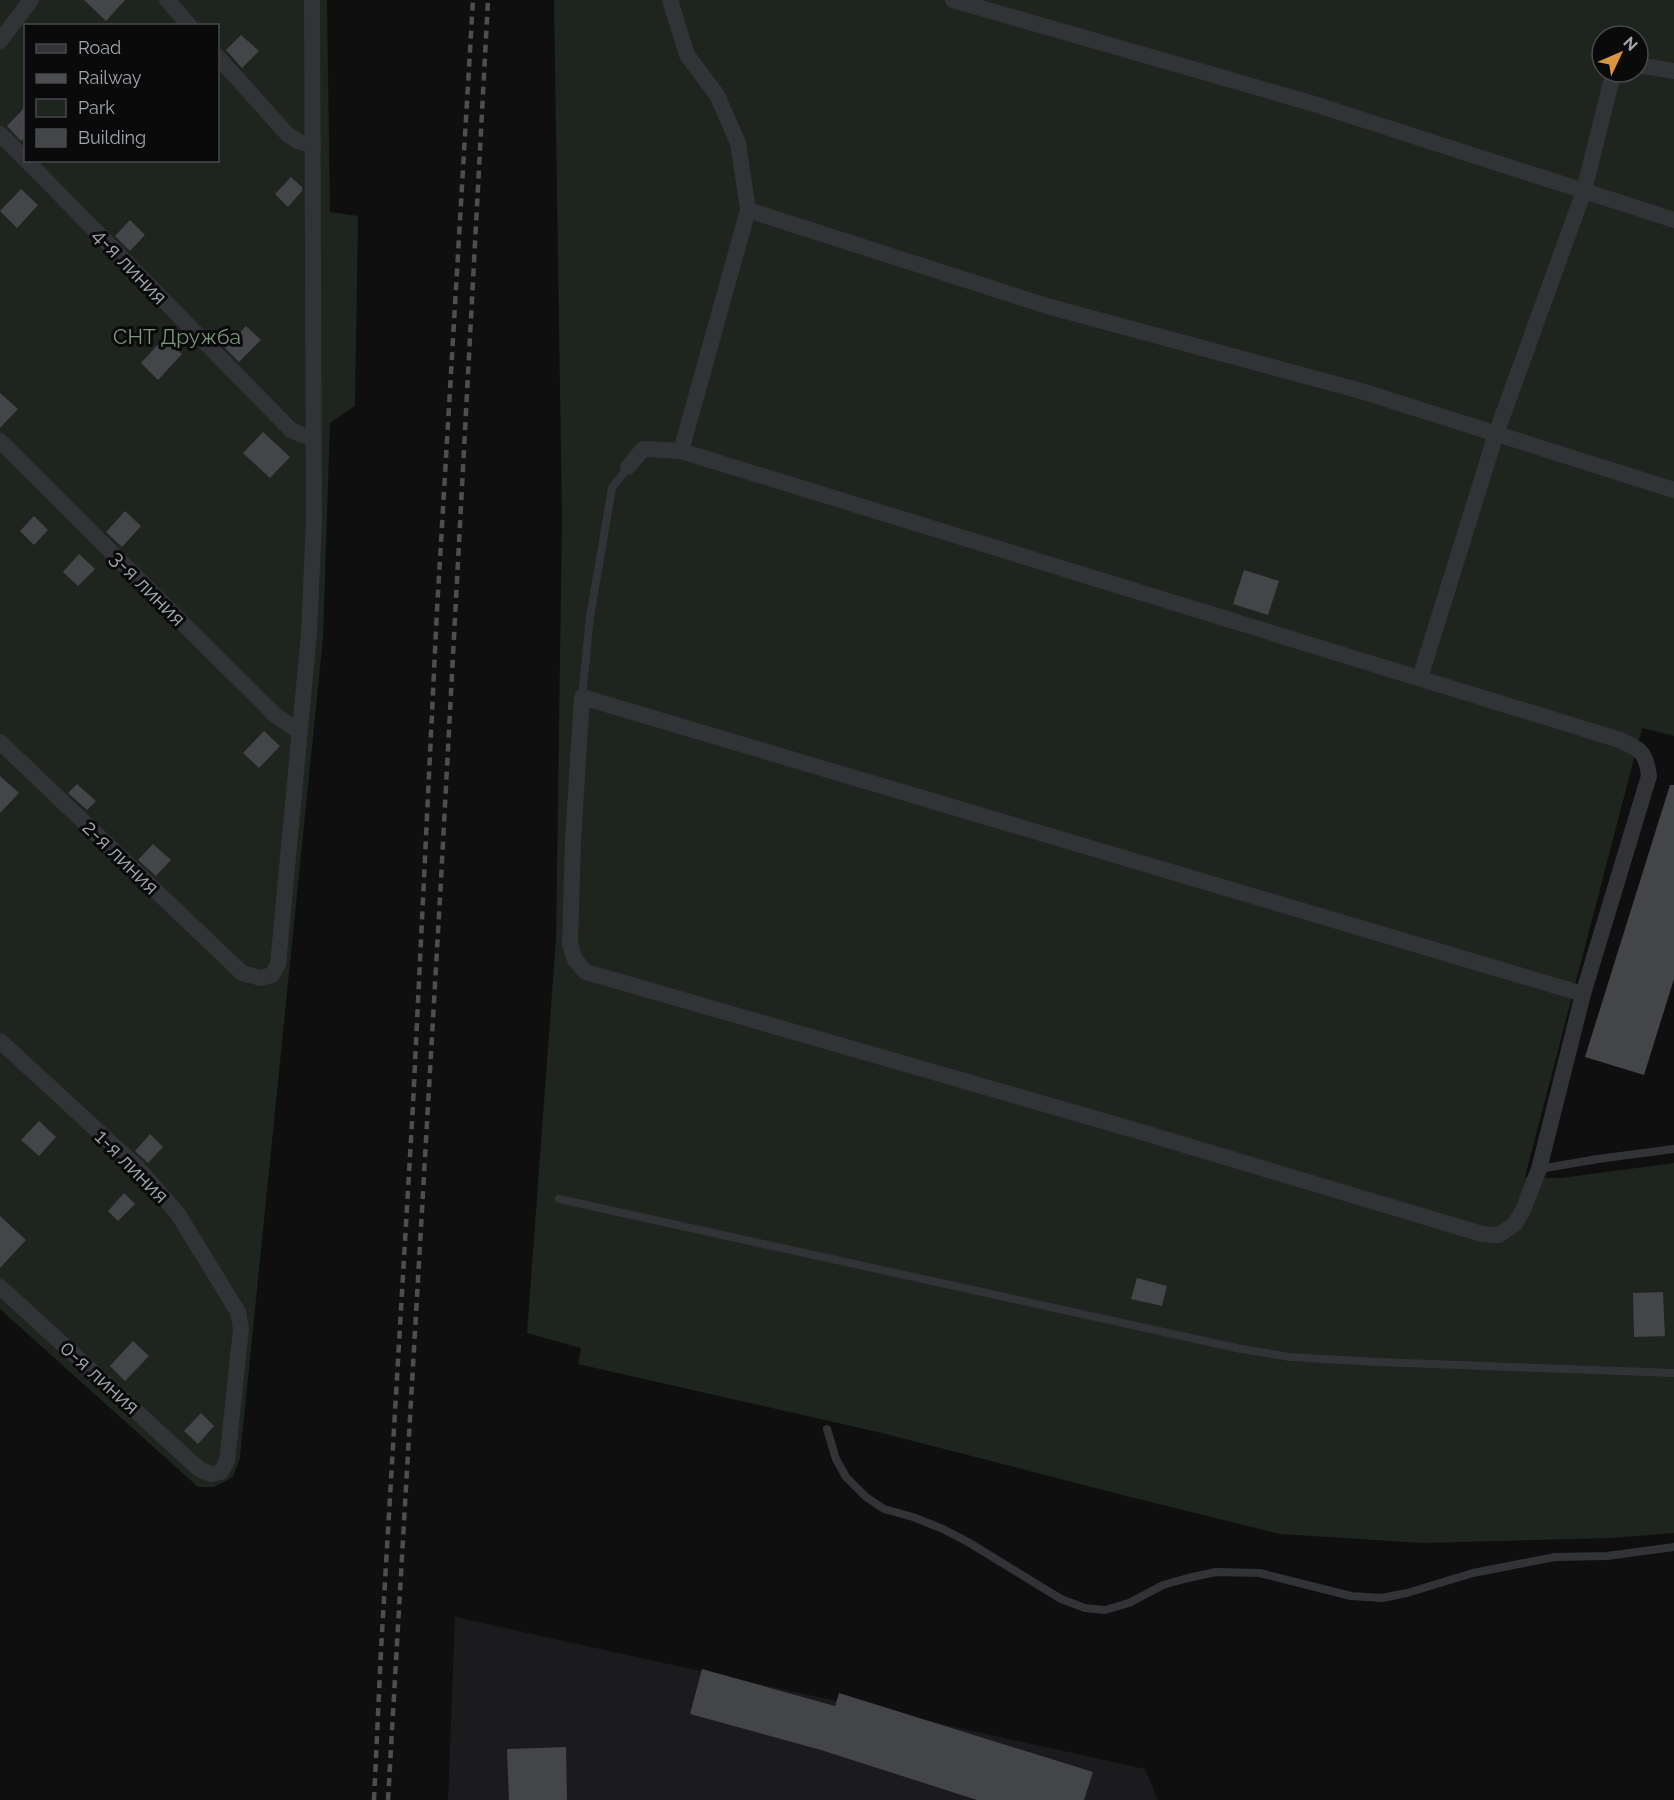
<svg xmlns="http://www.w3.org/2000/svg" width="1674" height="1800" viewBox="0 0 1674 1800" font-family="Raleway,sans-serif">
<style>
.built{fill:#1b1b1d}
.green{fill:#1e241e;fill-rule:evenodd}
.building{fill:#434548}
.lines{fill:none;stroke-linecap:round;stroke-linejoin:round}
.service{stroke:#323336;stroke-width:8}
.minor{stroke:#323336;stroke-width:16}
.rail{stroke:#4c4e51;stroke-width:4.5;stroke-dasharray:8 6;stroke-linecap:butt}
.labels{text-anchor:middle;dominant-baseline:central;stroke-width:6;stroke-linejoin:round;paint-order:stroke}
.street-label{font-size:21px;fill:#a2a7af;stroke:#0a0a0b}
.park-label{font-size:21px;fill:#7c987b;stroke:#0a0a0b}
</style>
<rect width="100%" height="100%" fill="#0f0f10"/>
<path class="built" d="M455,1617l690,152 13,31h-710z"/>
<g class="green">
<path d="M0,0h327l3,212 28,4 -3,190 -25,17 -7,215 -83,819 -7,20 -19,10h-16l-198,-178zM26,26h192v134h-192z"/>
<path d="M554,0h1120v736l-32,-8 -117,449 36,1 113,-15v370l-62,5 -189,5 -143,-9 -150,-37 -248,-64 -304,-69 3,-16 -54,-15 29,-394 6,-420zM1602,36h36v36h-36z"/>
</g>
<g class="building">
<path d="M84,0h41l-19,21z"/>
<path d="M241,35l18,16 -17,17 -16,-18z"/>
<path d="M26,106v30l-5,5 -14,-15z"/>
<path d="M291,177l11,10v4l-14,16 -13,-13z"/>
<path d="M21,189l17,16 -21,23 -17,-17z"/>
<path d="M130,220l15,15 -15,16 -15,-15z"/>
<path d="M246,326l15,14 -22,22 -14,-14z"/>
<path d="M164,338l18,16 -24,26 -17,-17z"/>
<path d="M0,393l18,16 -18,19z"/>
<path d="M263,432l27,25 -20,21 -27,-25z"/>
<path d="M125,511l16,15 -19,21 -16,-15z"/>
<path d="M34,516l14,14 -14,15 -14,-14z"/>
<path d="M79,554l16,15 -17,17 -15,-14z"/>
<path d="M1244,570l35,11 -11,34 -35,-11z"/>
<path d="M264,731l16,15 -21,22 -16,-15z"/>
<path d="M0,776l19,17 -19,20z"/>
<path d="M77,784l19,17 -9,9 -19,-17z"/>
<path d="M1670,785h4v194l-30,96 -59,-18z"/>
<path d="M153,844l18,16 -15,16 -18,-16z"/>
<path d="M39,1121l17,16 -17,19 -18,-16z"/>
<path d="M150,1134l13,13 -15,16 -13,-12z"/>
<path d="M124,1193l11,11 -17,17 -10,-10z"/>
<path d="M0,1216l26,24 -26,28z"/>
<path d="M1137,1278l30,8 -5,20 -31,-7z"/>
<path d="M1663,1292l2,44 -31,1 -1,-44z"/>
<path d="M133,1341l16,15 -24,25 -15,-15z"/>
<path d="M201,1413l13,13 -16,18 -14,-13z"/>
<path d="M702,1669l133,37 4,-13 254,79 -9,28h-107l-156,-50 -131,-36z"/>
<path d="M566,1747l1,53h-58l-2,-51z"/>
</g>
<g class="lines">
<g class="service">
<path d="M582,697l8,-80 22,-129 16,-21"/>
<path d="M1539,1169l59,-10 76,-10"/>
<path d="M559,1199l682,150 49,8 88,5 296,11"/>
<path d="M827,1429l9,30 10,18 20,20 18,12 29,8 30,12 25,13 93,57 24,9 20,2 24,-7 34,-18 25,-7 28,-6 44,1 91,23 31,2 25,-5 66,-20 82,-16 52,-1 67,-9"/>
</g>
<g class="minor">
<path d="M167,0l23,26"/>
<path d="M670,0l17,55 30,40 21,48 10,67 -67,241"/>
<path d="M953,0l358,103 363,117"/>
<path d="M0,41l31,-41"/>
<path d="M218,57l70,78 12,7 13,3"/>
<path d="M1638,65l36,6"/>
<path d="M0,134l26,26"/>
<path d="M26,160l265,270 11,5 12,3"/>
<path d="M748,210l299,96 314,85 313,99"/>
<path d="M0,441l275,274 24,16"/>
<path d="M628,467l15,-18 38,2 939,289c21,10 26,12 29,36l-66,218 -44,175 -16,41 -8,14 -16,11 -17,-1 -344,-103 -552,-159 -11,-12 -5,-16 3,-103 9,-144 1001,297"/>
<path d="M1420,678l76,-244 88,-243 27,-109 6,-10"/>
<path d="M0,742l242,231 19,5 11,-3 6,-11 31,-331 5,-112 -2,-521"/>
<path d="M0,1041l137,126 41,47 60,98 3,17 -14,132 -6,11 -10,2 -12,-5 -199,-182"/>
</g>
<g class="rail">
<path d="M374,1800l7,-150 32,-545 24,-495 36,-610"/>
<path d="M388,1800l53,-920 47,-880"/>
</g>
</g>
<g class="labels">
<g class="street-label">
<text transform="translate(130 266) rotate(46)">4-я линия</text>
<text transform="translate(148 588) rotate(45)">3-я линия</text>
<text transform="translate(121 857) rotate(44)">2-я линия</text>
<text transform="translate(132 1166) rotate(45)">1-я линия</text>
<text transform="translate(100 1377) rotate(42)">0-я линия</text>
</g>
<g class="park-label">
<text x="177" y="336">СНТ Дружба</text>
</g>
</g>
<rect x="24" y="24" width="195" height="138" fill="#0a0a0b" stroke="#47494d" stroke-width="1.5"/>
<rect x="36" y="44" width="30" height="9" fill="#323336" stroke="#47494d" stroke-width="1.5"/>
<text x="78" y="54" font-size="18" fill="#a2a7af">Road</text>
<rect x="36" y="74" width="30" height="9" fill="#4c4e51" stroke="#47494d" stroke-width="1.5"/>
<text x="78" y="84" font-size="18" fill="#a2a7af">Railway</text>
<rect x="36" y="99" width="30" height="18" fill="#1e241e" stroke="#47494d" stroke-width="1.5"/>
<text x="78" y="114" font-size="18" fill="#a2a7af">Park</text>
<rect x="36" y="129" width="30" height="18" fill="#434548" stroke="#47494d" stroke-width="1.5"/>
<text x="78" y="144" font-size="18" fill="#a2a7af">Building</text>
<g transform="translate(1620 54) rotate(46)"><circle r="28" fill="#0a0a0b" stroke="#47494d" stroke-width="1.5"/>
<path d="M0-4.5L10 22L0 15L-10 22Z" fill="#d9963e"/>
<text y="-9" font-size="16" font-weight="bold" text-anchor="middle" fill="#a2a7af">N</text>
</g>
</svg>
